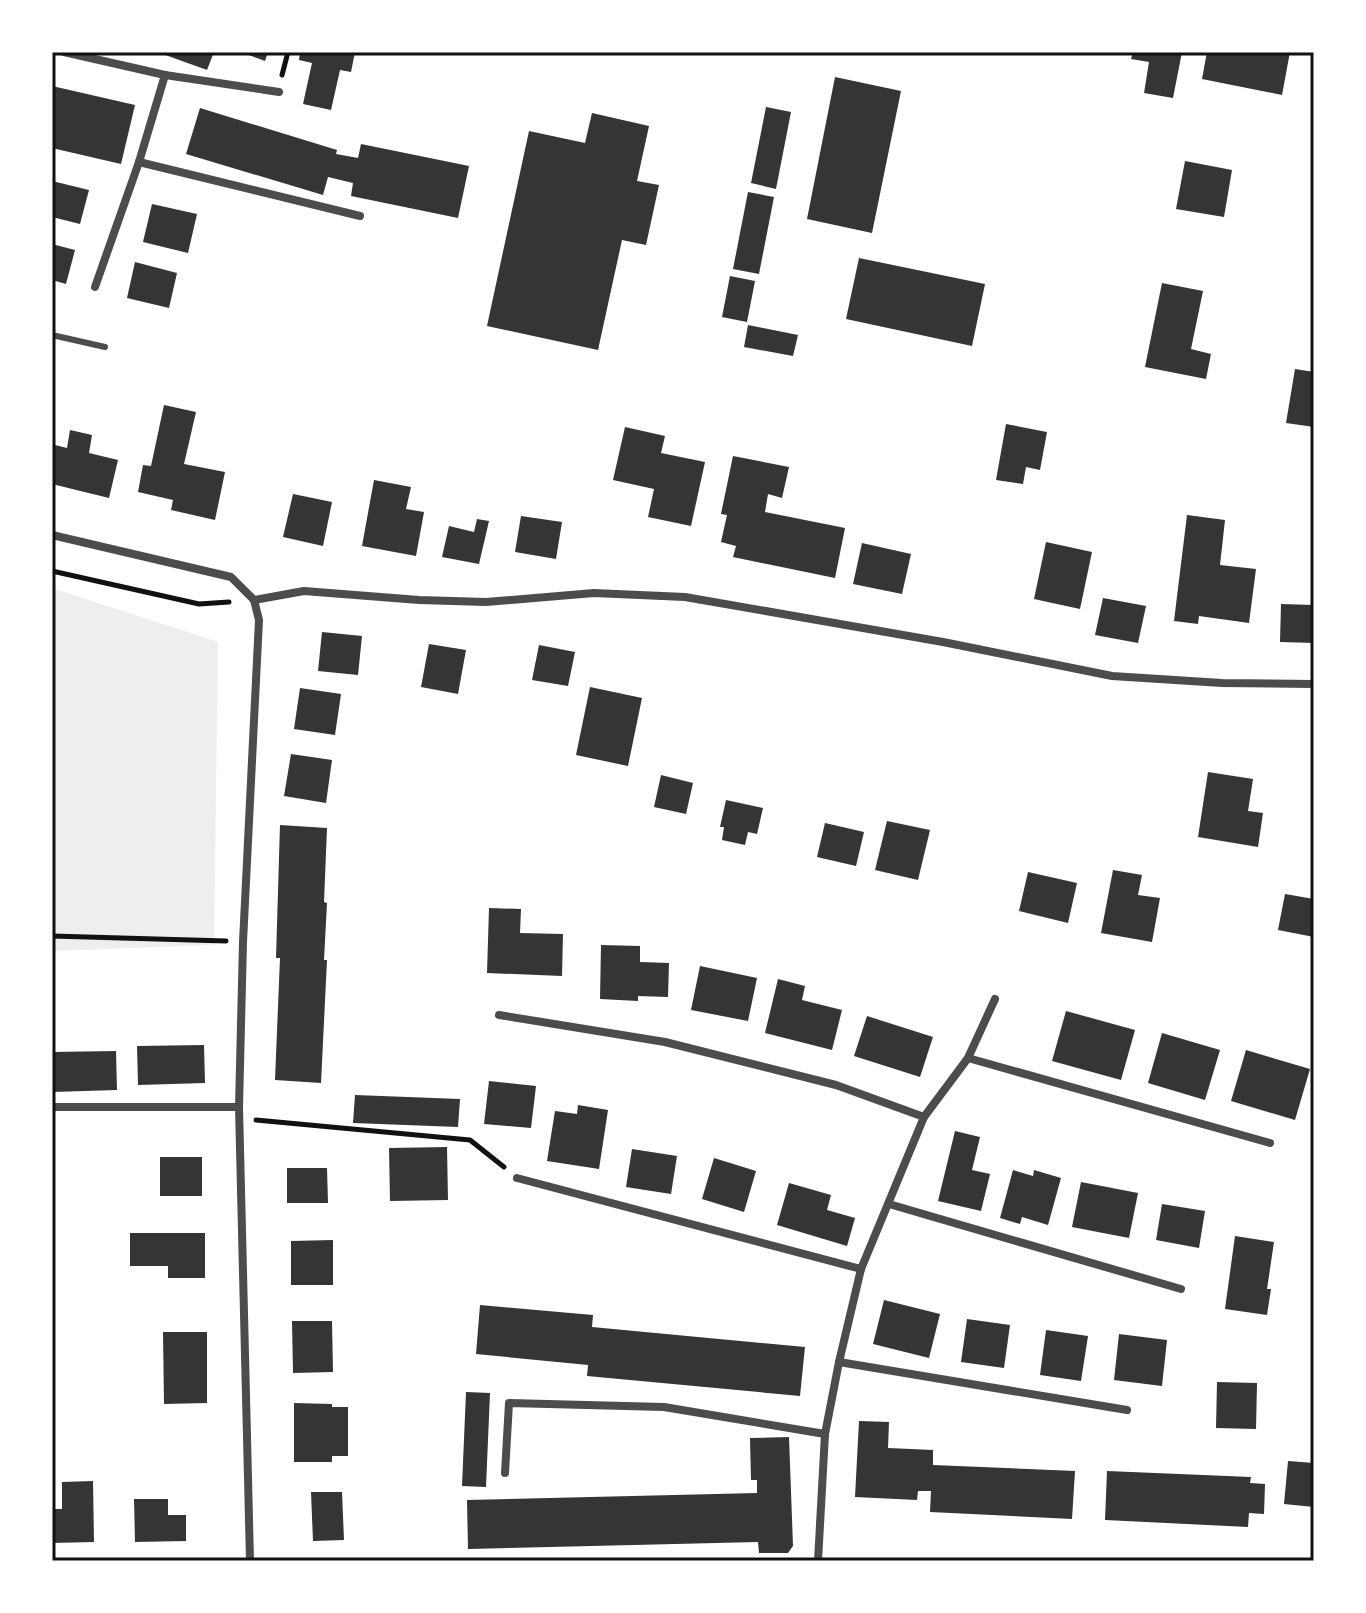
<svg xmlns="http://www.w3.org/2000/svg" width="1366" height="1613" viewBox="0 0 1366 1613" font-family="Spectral,serif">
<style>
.green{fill:#eee}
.building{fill:#353535}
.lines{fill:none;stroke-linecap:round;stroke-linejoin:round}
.path{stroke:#111;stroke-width:5}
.service{stroke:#4c4c4c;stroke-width:6}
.minor{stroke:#4c4c4c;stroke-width:8}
.neatline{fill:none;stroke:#111;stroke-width:3}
</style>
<rect width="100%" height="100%" fill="#fff"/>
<path class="green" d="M52,588l166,54 -4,303 -162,6z"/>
<g class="building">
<path d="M157,52h57l-7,18z"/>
<path d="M241,52h27l-3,9z"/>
<path d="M300,52h55l-4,20 -11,-2 -9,40 -28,-6 9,-41 -13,-3z"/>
<path d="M1133,52h49l-9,46 -29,-5 5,-31 -18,-3z"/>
<path d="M1207,52h83l-8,43 -80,-16z"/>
<path d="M835,77l66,14 -29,142 -65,-14z"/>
<path d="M52,86l83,19 -14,59 -69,-16z"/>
<path d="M766,107l25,5 -15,77 -25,-6z"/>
<path d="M200,108l137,42 -1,4 22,4 3,-14 108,22 -11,52 -107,-22 2,-13 -25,-6 -5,18 -137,-41z"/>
<path d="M592,113l57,13 -12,55 22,4 -13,60 -24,-5 -24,110 -111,-24 42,-195 56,12z"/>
<path d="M1185,161l47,9 -8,47 -48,-8z"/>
<path d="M52,181l37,9 -9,34 -28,-7z"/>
<path d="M748,192l26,5 -15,77 -26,-5z"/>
<path d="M152,204l45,10 -9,39 -45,-11z"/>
<path d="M52,244l23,6 -9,34 -14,-4z"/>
<path d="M859,258l126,26 -13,62 -126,-27z"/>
<path d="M135,262l42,11 -8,35 -42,-10z"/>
<path d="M730,276l25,5 -8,41 -25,-5z"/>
<path d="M1162,283l41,8 -12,58 20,5 -5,25 -61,-12z"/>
<path d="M748,325l50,10 -5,21 -49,-9z"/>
<path d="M1295,369l19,3v55l-28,-4z"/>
<path d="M164,405l32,7 -12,52 41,8 -10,48 -44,-10 2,-10 -35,-8 5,-27 8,1z"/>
<path d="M1006,424l41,8 -7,38 -14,-3 -3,17 -27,-4z"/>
<path d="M625,427l40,9 -4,17 44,9 -14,64 -43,-9 6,-28 -41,-9z"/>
<path d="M70,430l22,5 -3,18 29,7 -9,38 -57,-14v-23l3,-16 12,3z"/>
<path d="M733,456l56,11 -7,31 -14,-4 -3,18 80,16 -10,50 -102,-21 3,-11 -15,-4 6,-27 -6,-1z"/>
<path d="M374,480l37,7 -5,22 18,3 -8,44 -54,-10z"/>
<path d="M293,494l39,8 -9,44 -40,-9z"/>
<path d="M1187,515l38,5 -5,45 36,4 -7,54 -50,-7 -1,8 -24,-3z"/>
<path d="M521,516l41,6 -6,37 -41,-7z"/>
<path d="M477,519l12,2 -10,43 -37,-7 7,-31 25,6z"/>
<path d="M1046,542l46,10 -12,57 -46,-10z"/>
<path d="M862,543l49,11 -9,40 -49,-10z"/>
<path d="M1103,598l43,8 -8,37 -43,-8z"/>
<path d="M1281,604l33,1v38l-34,-1z"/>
<path d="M322,632l40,4 -4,39 -40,-4z"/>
<path d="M429,644l37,6 -8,44 -37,-7z"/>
<path d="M539,645l36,7 -7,34 -36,-6z"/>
<path d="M590,687l52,11 -14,68 -52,-11z"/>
<path d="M300,688l41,6 -6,41 -41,-6z"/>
<path d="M291,754l41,6 -6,43 -42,-7z"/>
<path d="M1208,772l45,7 -5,32 15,2 -5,34 -60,-10z"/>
<path d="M661,775l32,8 -7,31 -32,-7z"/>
<path d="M726,800l37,8 -6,26 -9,-2 -3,13 -23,-5 2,-13h-4z"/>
<path d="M887,821l43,9 -12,50 -43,-10z"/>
<path d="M825,823l39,9 -8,34 -39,-9z"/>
<path d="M280,825l47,3 -3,74 3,1 -3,57h3l-6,123 -46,-3 5,-122h-4z"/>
<path d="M1113,870l29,5 -4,20 22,3 -8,44 -51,-9z"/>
<path d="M1028,872l49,11 -9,40 -49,-12z"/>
<path d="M1285,894l29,5v38l-36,-7z"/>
<path d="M489,908l32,1 -1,24 43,1 -1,42 -75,-3z"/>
<path d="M601,945l39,1v16l29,1 -1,34 -30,-1v5l-38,-2z"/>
<path d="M700,966l57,12 -9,43 -57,-11z"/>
<path d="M778,979l27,7 -3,14 40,10 -10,40 -67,-17z"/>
<path d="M1066,1011l69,19 -14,50 -69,-19z"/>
<path d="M867,1016l66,21 -13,40 -66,-21z"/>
<path d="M1162,1033l58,17 -15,50 -57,-17z"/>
<path d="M204,1045l1,38 -67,2 -1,-39z"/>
<path d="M1246,1050l64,19 -15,51 -64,-19z"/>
<path d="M116,1051l1,39 -65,2v-40z"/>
<path d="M489,1081l47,5 -5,42 -47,-4z"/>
<path d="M355,1095l105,4 -2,28 -105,-4z"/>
<path d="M578,1105l30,5 -9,59 -52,-8 8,-50 22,3z"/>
<path d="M955,1131l25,6 -8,33 18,4 -9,37 -43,-10z"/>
<path d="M447,1147l1,53 -58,1 -1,-53z"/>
<path d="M632,1149l45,7 -6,38 -45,-7z"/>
<rect x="160" y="1157" width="42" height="39"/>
<path d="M714,1158l42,13 -12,41 -42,-13z"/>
<path d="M287,1168h40l1,35h-41z"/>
<path d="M1013,1170l20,6 1,-6 27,8 -13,47 -26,-8 -2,7 -20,-6z"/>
<path d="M1081,1182l57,11 -9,45 -57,-11z"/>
<path d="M789,1183l42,12 -4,15 28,8 -8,28 -70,-21z"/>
<path d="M1162,1204l43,7 -6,37 -43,-8z"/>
<path d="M130,1233h75v45h-37v-12h-38z"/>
<path d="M1235,1236l39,6 -7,47h4l-4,26 -42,-6z"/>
<path d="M333,1240v45h-42v-44z"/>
<path d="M884,1300l56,14 -11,44 -56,-14z"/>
<path d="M480,1305l113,10 -1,12 213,20 -5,49 -213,-20 1,-11 -112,-11z"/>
<path d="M967,1319l43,6 -6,43 -43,-6z"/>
<path d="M292,1321h40l1,51 -40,1z"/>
<path d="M1046,1330l42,6 -7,45 -41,-6z"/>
<path d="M163,1332h44v71l-43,1z"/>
<path d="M1119,1334l48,6 -5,46 -48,-6z"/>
<path d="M1217,1382l40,1 -1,46 -40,-1z"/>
<path d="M466,1392l24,1 -4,94 -24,-1z"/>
<path d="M294,1403l38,1v3h16v49h-16v6h-38z"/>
<path d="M859,1421l30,1 -1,26 45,2v15l142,6 -3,48 -142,-7 1,-21h-13l-1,9 -62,-3z"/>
<path d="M789,1437l4,109 -5,7h-29l-1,-11 -290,7 -1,-49 290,-7v-13h-6l-1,-42z"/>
<path d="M1288,1461l26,2v44l-30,-3z"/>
<path d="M1107,1471l144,6 -1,6 15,1 -1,30 -15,-1 -1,14 -143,-7z"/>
<path d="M93,1481l1,61 -42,1v-34h10v-27z"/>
<path d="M311,1492h31l2,48 -31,1z"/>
<path d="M134,1499h34v16h18v26l-51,1z"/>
</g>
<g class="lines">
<g class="path">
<path d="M282,75l6,-23"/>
<path d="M52,571l147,33 30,-2"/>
<path d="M52,936l174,5"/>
<path d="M256,1120l214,20 34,27"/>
</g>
<path class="service" d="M52,335l53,12"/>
<g class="minor">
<path d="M64,52l101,23 -26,87 -44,125"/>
<path d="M165,75l114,17"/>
<path d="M139,162l221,54"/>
<path d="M52,535l179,42 23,23"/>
<path d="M254,600l50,-9 115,9 67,2 108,-9 91,4 258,45 169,34 110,7 92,1"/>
<path d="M499,1015l166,27 171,43 88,32"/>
<path d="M968,1058l302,85"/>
<path d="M52,1107h187"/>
<path d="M517,1178l344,91"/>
<path d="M889,1204l292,85"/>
<path d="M839,1362l288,48"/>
<path d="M505,1473l4,-70 155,4 161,27"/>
<path d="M250,1561l-11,-454 4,-165 16,-322 -5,-20"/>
<path d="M818,1561l7,-127 14,-72 22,-93 63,-152 44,-59 27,-59"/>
</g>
</g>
<rect width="1366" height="1613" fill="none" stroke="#ffffff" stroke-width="108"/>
<rect x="54" y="54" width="1258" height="1505" class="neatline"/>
</svg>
